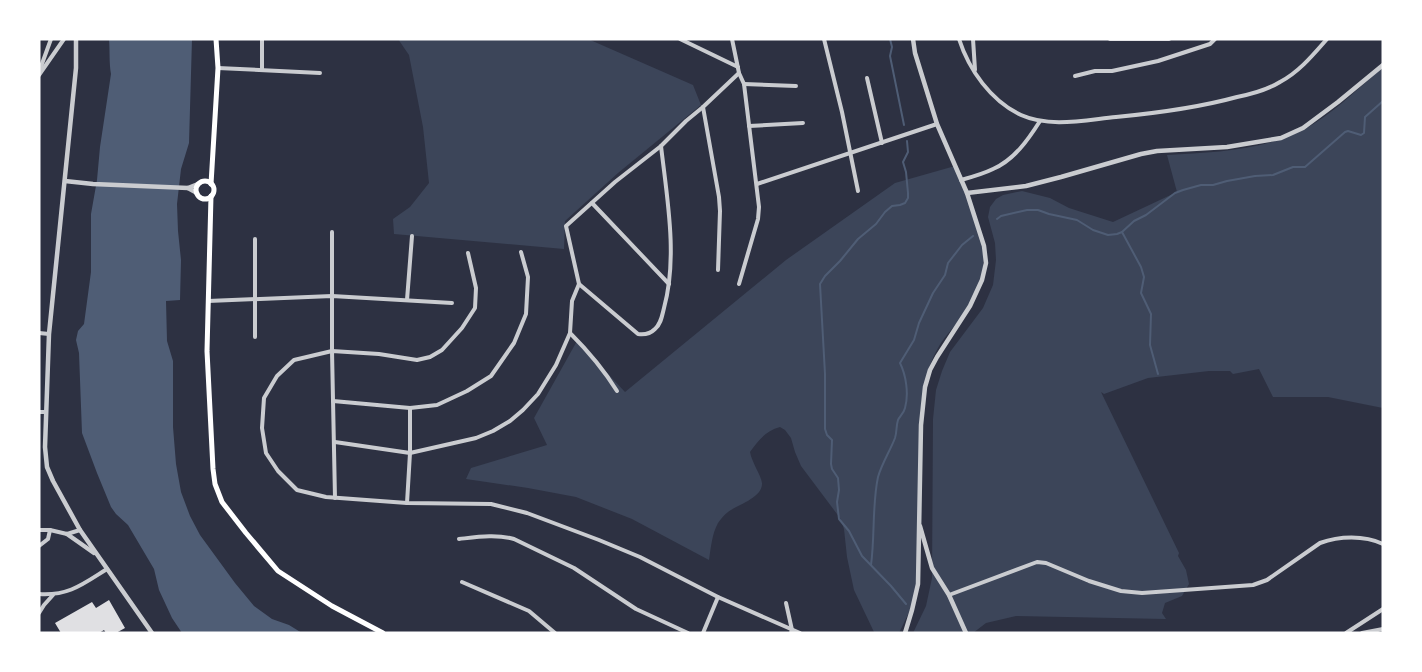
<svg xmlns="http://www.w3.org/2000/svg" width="1422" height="672" viewBox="0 0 1422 672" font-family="Figtree,sans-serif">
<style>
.green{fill:#3c4559}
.water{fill:#4f5d75}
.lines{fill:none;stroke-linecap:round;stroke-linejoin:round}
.stream{stroke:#4f5d75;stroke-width:2}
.building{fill:#e0e0e3}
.minor{stroke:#caccd0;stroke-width:4}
.tertiary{stroke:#caccd0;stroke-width:4.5}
.secondary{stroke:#fff;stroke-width:5}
</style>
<rect width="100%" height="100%" fill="#2d3142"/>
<g class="green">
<path d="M398,39h190l105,46 8,20 -83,68 -53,48 -1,28 -170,-15 -1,-15 17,-12 19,-24 -6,-56 -14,-72z"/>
<path d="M1383,67v341l-55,-11h-55l-14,-28 -26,5 -3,-3h-21l-61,7 -44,16 -3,-2 78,161 -1,3 8,14 3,14 -7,12 -17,7 -3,10 4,6 -150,-3 -30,7 -13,10h-60l13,-27 6,-28 1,-159 3,-29 6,-19 8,-19 33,-44 10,-23 3,-25 -1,-17 -7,-26 2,-10 6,-8 7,-4 19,-4 28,7 19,10 44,14 64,-30 -10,-37c50,-3 104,-4 148,-32 24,-15 46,-37 68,-56z"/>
<path d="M955,166c10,27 25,59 28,88 2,18 -5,38 -14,53 -9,15 -23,26 -31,41 -12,21 -17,47 -18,71v135l-6,48 -15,31h-21l-4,-1 -20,-42 -7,-33 -3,-28 -4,-11 -39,-52 -6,-14 -4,-14 -6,-8 -5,-3c-15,4 -22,14 -30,25 2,11 11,23 12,31 1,15 -25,22 -34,29 -4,3 -8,8 -10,11 -6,11 -7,24 -9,37l-77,-41 -56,-22 -48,-9 -62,-9 5,-11 76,-23 -13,-27 43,-77 48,51 161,-132 109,-77z"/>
</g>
<path class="water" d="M109,39h83l-3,104 -8,26 -4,35 1,27 3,29 -1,40 -14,1 1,40 6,20v66l3,37 5,28 9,24 10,19 35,48 19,23 18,13 17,6 13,8h-120l-10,-15 -13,-28 -5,-21 -26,-44 -12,-11 -5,-7 -14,-34 -15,-40 -3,-80 -3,-13 2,-9 6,-7 7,-52v-58l6,-34 3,-33 11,-73c-2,-11 -1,-23 -2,-35z"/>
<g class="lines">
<g class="stream">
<path d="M890,39l2,8 -2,9 14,69"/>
<path d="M997,219l4,-3 26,-6h11l11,4 28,6 16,10 15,5 9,-1 5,-2 12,-11 12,-6 29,-22 8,-3 18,-5h12l14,-4 28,-5 18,-1 20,-8h12l40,-35 3,-1 13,4 3,-2 1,-16 18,-16"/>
<path d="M1122,232l19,35 3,10 -3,16 10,21 -1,31 8,29"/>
<path d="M871,565c4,-29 1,-60 7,-88 4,-14 12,-26 17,-39 2,-6 1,-12 3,-18 2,-4 6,-7 7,-12 4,-14 1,-33 -5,-45l14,-23 5,-17 14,-30 12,-18 3,-12 14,-18 11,-9"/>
<path d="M906,604l-15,-18 -29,-30 -13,-25 -10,-12 -2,-17 2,-12 -1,-12 -6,-9 -1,-5 1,-24 -5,-5 -2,-6v-55l-5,-90 5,-8 15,-15 18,-22 18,-15 9,-12 7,-6 8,-1 5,-2 3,-5v-5l-2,-21 -3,-10 5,-10 -1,-11"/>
</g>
</g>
<path class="building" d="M109,600l16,28 -9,5h-10l-2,-3 -5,3h-38l-6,-10 37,-21 4,6z"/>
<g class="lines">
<g class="minor">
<path d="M262,39v31"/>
<path d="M680,39l58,28"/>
<path d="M732,39l7,34 5,11 15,123 -1,12 -19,65"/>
<path d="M824,39l18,73 16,79"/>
<path d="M959,39c10,31 32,62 62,76 29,13 64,5 95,2 42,-4 81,-9 121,-20 15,-3 30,-7 43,-15 19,-10 33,-27 47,-43"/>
<path d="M973,39l2,31"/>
<path d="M1110,39h59"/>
<path d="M218,68l102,5"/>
<path d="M39,72l12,-33"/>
<path d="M39,75l25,-36"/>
<path d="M1075,76l20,-5h17l46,-10 52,-17 5,-5"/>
<path d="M867,78l15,65"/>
<path d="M744,84l52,2"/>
<path d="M703,107l16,90 1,14 -2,59"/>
<path d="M749,126l54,-3"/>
<path d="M961,180c11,-3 22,-6 32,-11 21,-9 35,-29 47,-48"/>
<path d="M757,184l180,-60"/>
<path d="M592,203l77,81"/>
<path d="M332,232v119l3,147"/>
<path d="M468,253l8,35 -1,20 -13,20 -20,22 -12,7 -13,3 -38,-6 -47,-3 -38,9 -17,16 -13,22 -2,30 4,25 12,18 19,19 29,7 81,6 84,1 36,9 72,27 41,17 78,40 82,36"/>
<path d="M579,284l59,50c7,1 12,0 17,-5 6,-5 7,-13 9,-21 14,-51 3,-110 -3,-162"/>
<path d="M407,300l5,-64"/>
<path d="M208,301l124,-5 120,7"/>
<path d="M39,333l10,1"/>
<path d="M570,333c18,18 34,37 47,58"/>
<path d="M255,337v-98"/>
<path d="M333,401l77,7 27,-3 30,-14 24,-15 23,-33 12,-29 2,-37 -7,-25"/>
<path d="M39,412h7"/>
<path d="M335,442l75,11 66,-15 17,-7 17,-10 13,-11 15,-16 18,-29 14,-32 2,-32 7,-17 -13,-58 49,-44 46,-36 25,-25 17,-14 36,-34"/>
<path d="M407,503l3,-50v-45"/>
<path d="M39,530h11l17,4 13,-4"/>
<path d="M459,539c18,-2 37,-5 55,0l60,29 62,41 52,24"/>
<path d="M39,546l9,-7 2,-9"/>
<path d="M462,582l67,29 26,22"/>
<path d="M39,594c30,2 44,-10 68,-25"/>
<path d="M949,595l88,-33 9,1 43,18 32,10 21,2 111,-8 14,-5 53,-37c19,-7 44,-8 63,1"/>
<path d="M786,603l6,27 -1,3"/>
<path d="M39,613l5,-8 9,-10"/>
<path d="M703,633l15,-36"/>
<path d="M1346,633l37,-24"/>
<path d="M1362,633l21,-4"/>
</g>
<g class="tertiary">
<path d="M76,39v29l-27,266 -4,113 2,20 6,14 27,49 72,103"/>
<path d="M65,181l28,3 95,4 10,-4"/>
<path d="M188,188l9,5"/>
<path d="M967,193l59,-7 35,-9 80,-23 16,-3 70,-4 54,-9 22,-10 35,-26 45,-37"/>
<path d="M920,526l12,42 17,27 17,38"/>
<path d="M67,534l27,19"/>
<path d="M905,633l7,-23 6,-26 3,-159 4,-38 5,-17 7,-13 33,-51 12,-26 4,-17 -2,-17 -17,-53 -30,-69 -22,-71 -2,-14"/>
</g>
<g class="secondary">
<circle cx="205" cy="190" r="9"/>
<path d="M211,184l7,-116 -2,-29"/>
<path d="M211,196l-4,155 6,118 2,15 7,18 24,31 32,38 54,35 51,27"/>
</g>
</g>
<rect width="1422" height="672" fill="none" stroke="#ffffff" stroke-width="81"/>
</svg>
